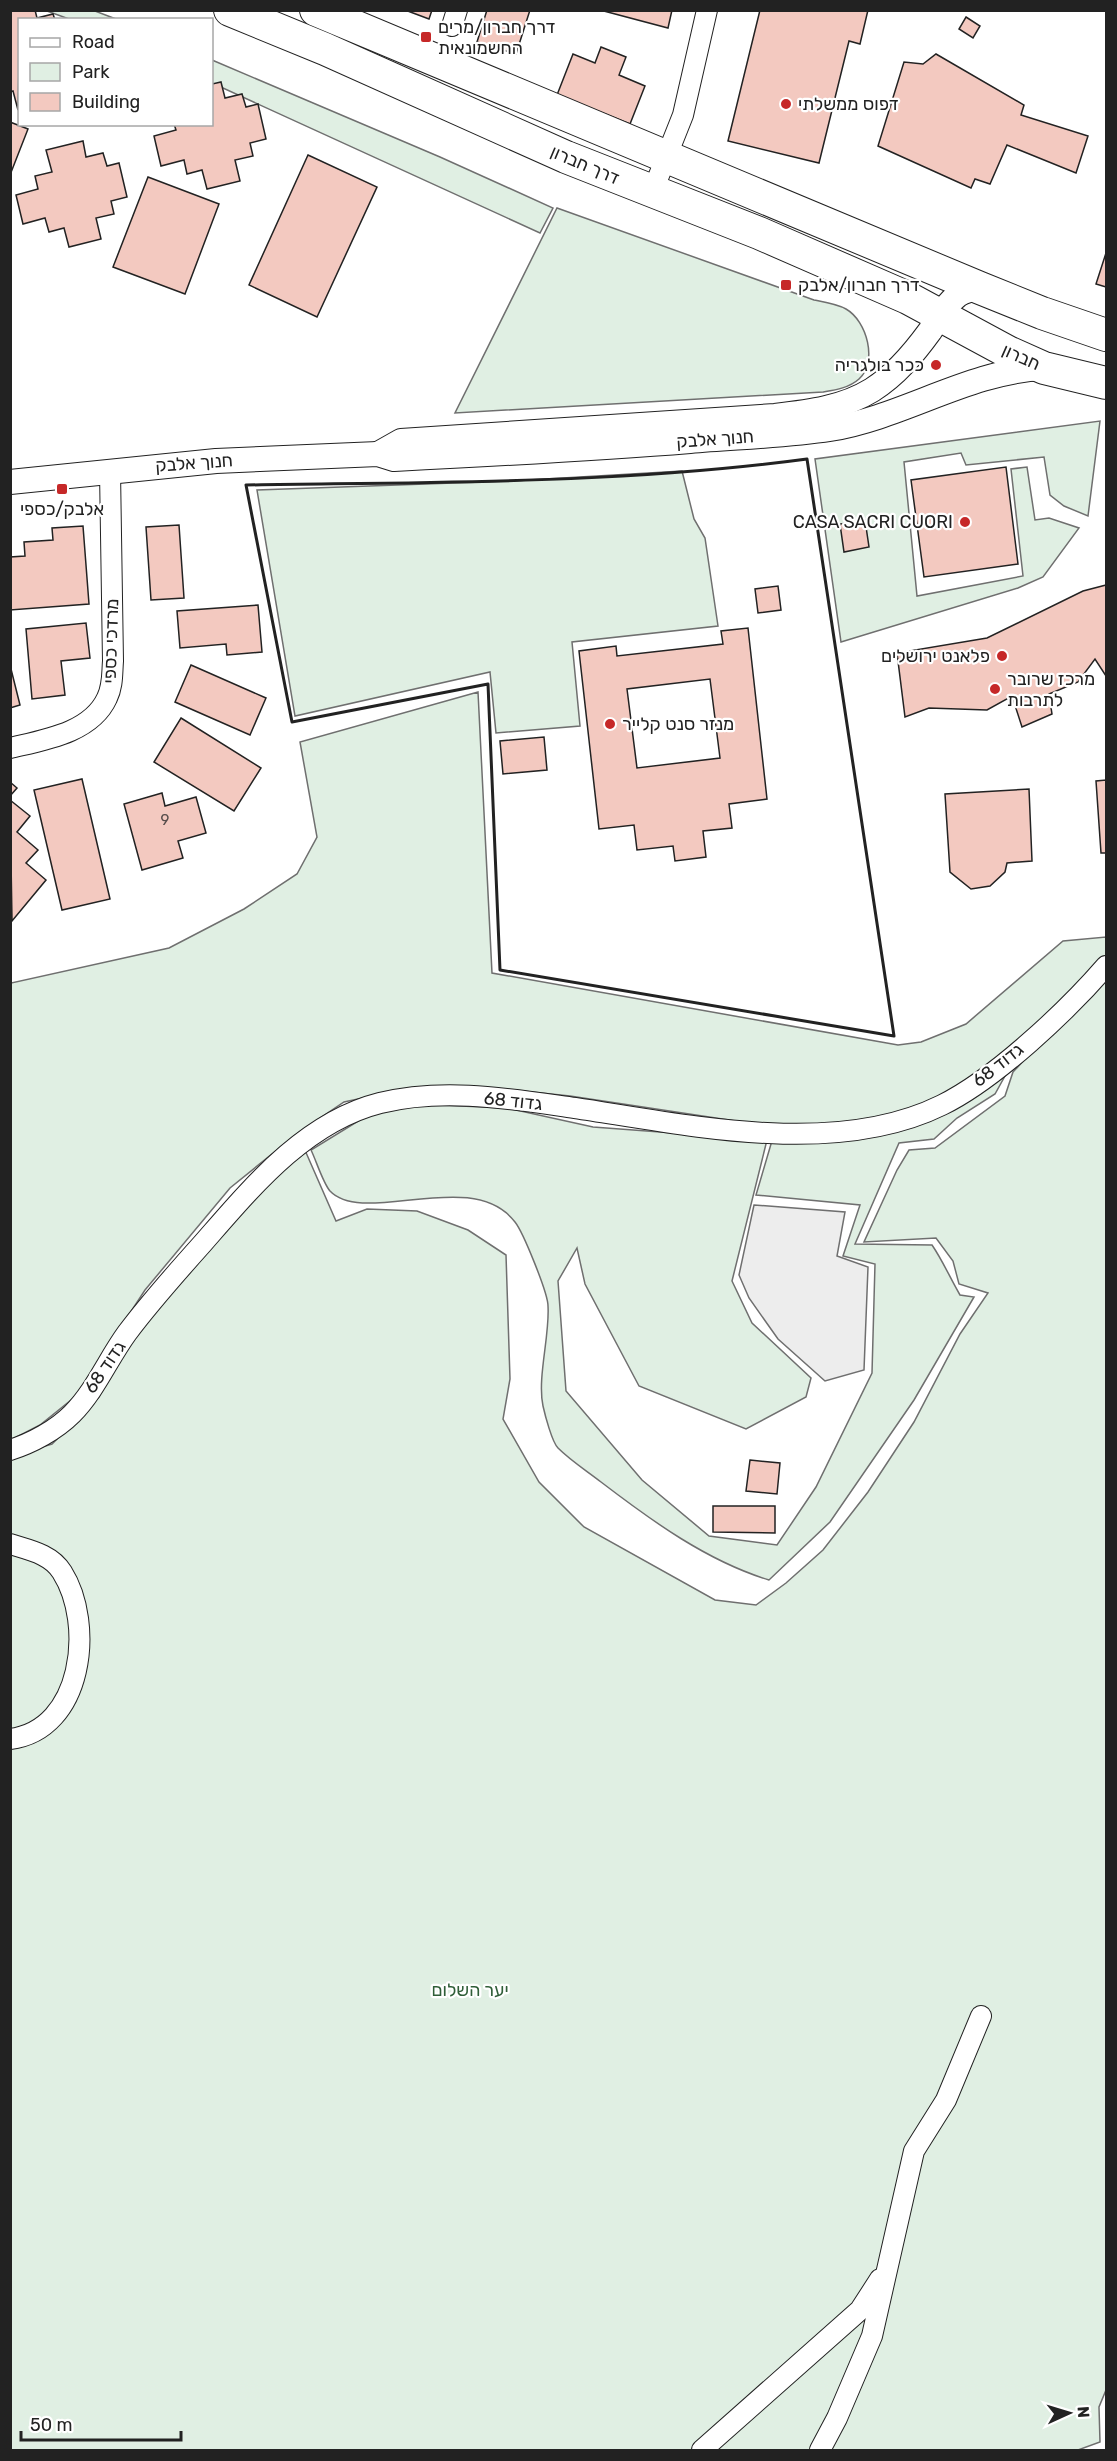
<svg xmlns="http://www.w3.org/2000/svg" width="1117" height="2461" viewBox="0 0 1117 2461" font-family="Rubik,Heebo,sans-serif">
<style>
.green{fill:#e0efe3;stroke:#6f6f6f;stroke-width:1.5}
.parking{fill:#ededed;stroke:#6f6f6f;stroke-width:1.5}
.building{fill:#f3c9c0;stroke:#222;stroke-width:1.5;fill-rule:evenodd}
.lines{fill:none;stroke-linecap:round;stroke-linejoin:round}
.minor-casing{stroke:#222;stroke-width:22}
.tertiary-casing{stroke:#222;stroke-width:26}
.trunk-casing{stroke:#222;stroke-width:34}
.minor{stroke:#fff;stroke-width:20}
.tertiary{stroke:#fff;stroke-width:24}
.trunk{stroke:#fff;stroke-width:32}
.wall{stroke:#222;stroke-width:3}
.poi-dot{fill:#c62828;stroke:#fff;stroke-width:2}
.labels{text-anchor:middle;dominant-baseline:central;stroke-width:4.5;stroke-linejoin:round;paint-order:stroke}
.number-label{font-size:15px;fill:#564c4a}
.poi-label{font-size:18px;fill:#222;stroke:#fff;text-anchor:start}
.street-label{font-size:18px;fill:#222;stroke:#fff}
.park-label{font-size:18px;fill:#2f5e38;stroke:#fff}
</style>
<rect width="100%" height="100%" fill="#fff"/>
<g class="green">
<path d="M47,11h48l21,8h-47z"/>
<path d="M212,60l228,97 113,51 -13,25 -328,-150z"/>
<path d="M557,208l257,92c10,2 23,4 32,9 21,12 32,53 13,70 -10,9 -24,11 -36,13l-368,21z"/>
<path d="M1100,421l-12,95 -24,-10 -14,-11 -6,-38 -78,8 -5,-12 -57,9 13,134 106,-20 -12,-107 16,-2 8,53 14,-2 30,10 -36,49 -25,11 -177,54 -26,-183z"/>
<path d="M682,471l12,48 11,19 13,88 -146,16 8,84 -84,7 -6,-61 -195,44 -38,-226 254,-9z"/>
<path d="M478,692l14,281 406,72 23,-3 45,-18 97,-83 43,-4v20l-75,72 -36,65 -38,24 -23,21 -35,4 -44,101 77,1c11,16 18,33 28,50l14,2 -60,103 -84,122 -61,58c-62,-19 -117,-59 -168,-98 -14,-11 -30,-21 -43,-34 -6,-6 -13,-33 -15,-42 -6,-28 7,-71 5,-100 0,-13 -25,-74 -33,-84 -43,-56 -151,5 -185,-31 -7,-8 -14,-31 -19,-41l70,-43 56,-2 70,3 86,19 174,13 -35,141 20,42 59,55 -5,19 -60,32 -107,-43 -54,-102 -8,-36 -19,33 8,110 76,89 67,56 68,9 39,-58 56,-114 3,-109 -32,-8 17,-51 -104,-10 20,-68 -206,-31 -76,-8 -117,7 -33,7 -46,31 -68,55 -85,102 -69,106 -36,29 -29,15v-457l158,-35 75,-39 53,-35 20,-37 -17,-95z"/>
<path d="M1106,980v1410l-7,17 1,35 -22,8h-1067v-994l41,-12 47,-47 20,-41 92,-117 93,-91 32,73 31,-12 50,2 51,19 38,25 4,124 -7,40 36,63 45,45 131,73 41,5 30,-22 37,-33 45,-58 46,-70 46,-88 28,-41 -29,-9 -6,-23 -17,-23 -72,4 33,-72 12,-20 26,-2 70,-52 8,-24 27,-29z"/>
</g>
<path class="parking" d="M754,1205l91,7 -8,44 31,11 -4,103 -39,11 -47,-42 -29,-41 -10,-23z"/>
<g class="building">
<path d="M10,10h25l2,8 16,-4 2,6h-35l-2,90 -5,-19 -3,1z"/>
<path d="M405,10h27l-3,9z"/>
<path d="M487,10h43l-14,44 -39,-12z"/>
<path d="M600,10h72l-4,18z"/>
<path d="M760,10h108l-8,34 -11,-3 -30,122 -91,-22z"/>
<path d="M966,17l14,9 -7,12 -14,-9z"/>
<path d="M601,47l25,10 -7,18 26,11 -15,38 -73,-29 16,-41 22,9z"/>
<path d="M936,54l88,51 -3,10 67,21 -12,37 -69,-28 -17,39 -15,-5 -4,9 -93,-42 26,-84 19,2z"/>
<path d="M221,82l4,16 17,-4 4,13 12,-3 8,35 -16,4 3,13 -18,4 5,21 -33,8 -5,-19 -15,4 -3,-14 -23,6 -7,-30 22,-6 -2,-6h38v-40z"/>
<path d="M10,122l18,7 -18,46z"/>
<path d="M83,141l3,16 17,-4 4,13 12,-3 8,34 -16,4 3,13 -18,4 5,21 -32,8 -5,-19 -15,4 -4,-14 -22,6 -7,-29 22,-6 -3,-13 17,-4 -6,-22z"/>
<path d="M308,155l69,32 -60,130 -68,-32z"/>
<path d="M148,177l71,27 -34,90 -72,-27z"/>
<path d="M1106,253v34l-10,-3z"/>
<path d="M1006,467l12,97 -94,13 -13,-97z"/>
<path d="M865,520l4,27 -25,5 -4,-28z"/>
<path d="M179,525l5,73 -33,2 -5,-73z"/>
<path d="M83,526l6,78 -79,6v-53l15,-1 -1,-14 29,-2 -1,-12z"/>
<path d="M1106,585v91l-11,-17 -17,23 -29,12 3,20 -30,13 -10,-31 -25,14 -58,-2 -24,9 -8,-64 90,-15 96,-47z"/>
<path d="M778,586l3,24 -23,3 -3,-24z"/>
<path d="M258,605l4,47 -35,3 -1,-11 -46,4 -3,-37z"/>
<path d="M86,623l4,35 -29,3 4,34 -33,4 -6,-70z"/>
<path d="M748,628l19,171 -38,5 3,24 -29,3 3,26 -31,4 -2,-15 -36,4 -3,-25 -35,4 -20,-178 37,-5 1,10 106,-12 -2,-13zM710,679l10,79 -83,10 -10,-79z"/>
<path d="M10,665l10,40 -10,3z"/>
<path d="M191,665l75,33 -16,37 -75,-33z"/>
<path d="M181,718l80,50 -27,43 -80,-49z"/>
<path d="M544,737l3,33 -44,4 -3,-33z"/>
<path d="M82,779l28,120 -48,11 -28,-120z"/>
<path d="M1106,780v73h-5l-5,-72z"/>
<path d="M10,782l7,6 -7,8z"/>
<path d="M1029,789l3,72 -25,2 -2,9 -15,14 -19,3 -21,-17 -5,-78z"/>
<path d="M162,793l3,13 31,-9 10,36 -28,8 5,17 -41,12 -18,-66z"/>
<path d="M10,800l20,16 -13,16 21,18 -12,13 20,17 -34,41z"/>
<path d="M750,1460l30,3 -3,31 -31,-3z"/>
<path d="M713,1506h62v27l-62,-1z"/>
</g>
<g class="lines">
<g class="minor-casing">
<g id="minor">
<path d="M452,26l5,-16"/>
<path d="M652,193l31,-78 24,-105"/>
<path d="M10,748c34,-8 81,-15 97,-50 6,-12 5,-25 6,-37l-3,-190"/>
<path d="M10,1450c22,-7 46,-20 62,-36 23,-23 36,-55 55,-81 24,-32 50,-61 76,-90 49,-56 102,-121 177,-140 64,-16 131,-4 195,5 113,17 260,50 367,-3 53,-26 125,-94 164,-139"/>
<path d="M10,1544c19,6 41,10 52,28 33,52 21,158 -52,167"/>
<path d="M702,2450l158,-140 20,-31"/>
<path d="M820,2450l17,-32 35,-82 42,-185 32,-51 35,-84"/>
</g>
</g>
<g class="tertiary-casing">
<g id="tertiary">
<path d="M378,454l23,-13 374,-25c34,-4 68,-8 97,-26 24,-15 42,-37 58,-59 8,-12 16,-27 28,-36 7,-5 15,-6 22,-7"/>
<path d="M10,482l206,-21 162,-7 16,5c99,-5 197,-10 296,-18 46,-4 94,-5 140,-12 74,-12 139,-58 214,-61"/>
</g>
</g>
<g class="trunk-casing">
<g id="trunk">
<path d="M230,10l95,39 241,108 193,76 149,65 100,54 36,16 62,15"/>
<path d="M316,10l664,278 62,25 64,22"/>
</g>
</g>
<use href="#minor" class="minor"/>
<use href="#tertiary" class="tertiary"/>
<use href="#trunk" class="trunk"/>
<path class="wall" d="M807,459l87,577 -394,-66 -12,-286 -196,38 -46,-237c187,-3 375,-1 561,-26z"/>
</g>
<g class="poi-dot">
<rect x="420" y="31" width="12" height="12" rx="3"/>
<circle cx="786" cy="104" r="6"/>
<rect x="780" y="279" width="12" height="12" rx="3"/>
<circle cx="936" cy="365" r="6"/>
<rect x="56" y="483" width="12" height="12" rx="3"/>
<circle cx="965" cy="522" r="6"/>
<circle cx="1002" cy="656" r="6"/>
<circle cx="995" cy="689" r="6"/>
<circle cx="610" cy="724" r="6"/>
</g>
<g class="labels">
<g class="number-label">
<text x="165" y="820">9</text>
</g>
<g class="poi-label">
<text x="438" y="27">דרך חברון/מרים<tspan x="438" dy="21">החשמונאית</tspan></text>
<text x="798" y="104">דפוס ממשלתי</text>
<text x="798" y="285">דרך חברון/אלבק</text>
<text x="924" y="365" text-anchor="end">ככר בולגריה</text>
<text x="62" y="509" text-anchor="middle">אלבק/כספי</text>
<text x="953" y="522" text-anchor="end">CASA SACRI CUORI</text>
<text x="990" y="656" text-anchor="end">פלאנט ירושלים</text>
<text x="1007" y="679">מרכז שרובר<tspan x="1007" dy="21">לתרבות</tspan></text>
<text x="622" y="724">מנזר סנט קלייר</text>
</g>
<g class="street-label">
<text transform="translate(585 165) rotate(23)">דרך חברון</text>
<text transform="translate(1021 357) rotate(24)">חברון</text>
<text transform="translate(715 439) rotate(-4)">חנוך אלבק</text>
<text transform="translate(194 463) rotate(-4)">חנוך אלבק</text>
<text transform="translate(111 641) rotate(-88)">מרדכי כספי</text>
<text transform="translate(998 1065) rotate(-38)">גדוד 68</text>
<text transform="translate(513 1101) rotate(6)">גדוד 68</text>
<text transform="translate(105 1367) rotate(-56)">גדוד 68</text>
</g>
<g class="park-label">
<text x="470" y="1990">יער השלום</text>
</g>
</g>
<rect width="1117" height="2461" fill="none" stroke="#222222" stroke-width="24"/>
<rect x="18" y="18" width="195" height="108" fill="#ffffff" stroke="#a7a7a7" stroke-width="1.5"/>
<rect x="30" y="38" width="30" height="9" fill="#ffffff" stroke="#a7a7a7" stroke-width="1.5"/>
<text x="72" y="48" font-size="18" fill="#222222">Road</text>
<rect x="30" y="63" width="30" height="18" fill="#e0efe3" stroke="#a7a7a7" stroke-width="1.5"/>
<text x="72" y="78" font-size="18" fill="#222222">Park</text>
<rect x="30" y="93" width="30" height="18" fill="#f3c9c0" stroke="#a7a7a7" stroke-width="1.5"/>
<text x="72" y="108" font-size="18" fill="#222222">Building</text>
<g transform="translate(1069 2413) rotate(86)" stroke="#ffffff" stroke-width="4.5" paint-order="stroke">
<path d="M0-4.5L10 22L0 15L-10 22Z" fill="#222222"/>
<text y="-9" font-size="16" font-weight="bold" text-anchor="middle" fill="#222222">N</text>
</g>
<path d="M21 2431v9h160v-9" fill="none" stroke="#222222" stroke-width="3"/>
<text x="30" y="2431" font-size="18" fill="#222222" stroke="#ffffff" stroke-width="4.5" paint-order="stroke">50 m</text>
</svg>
